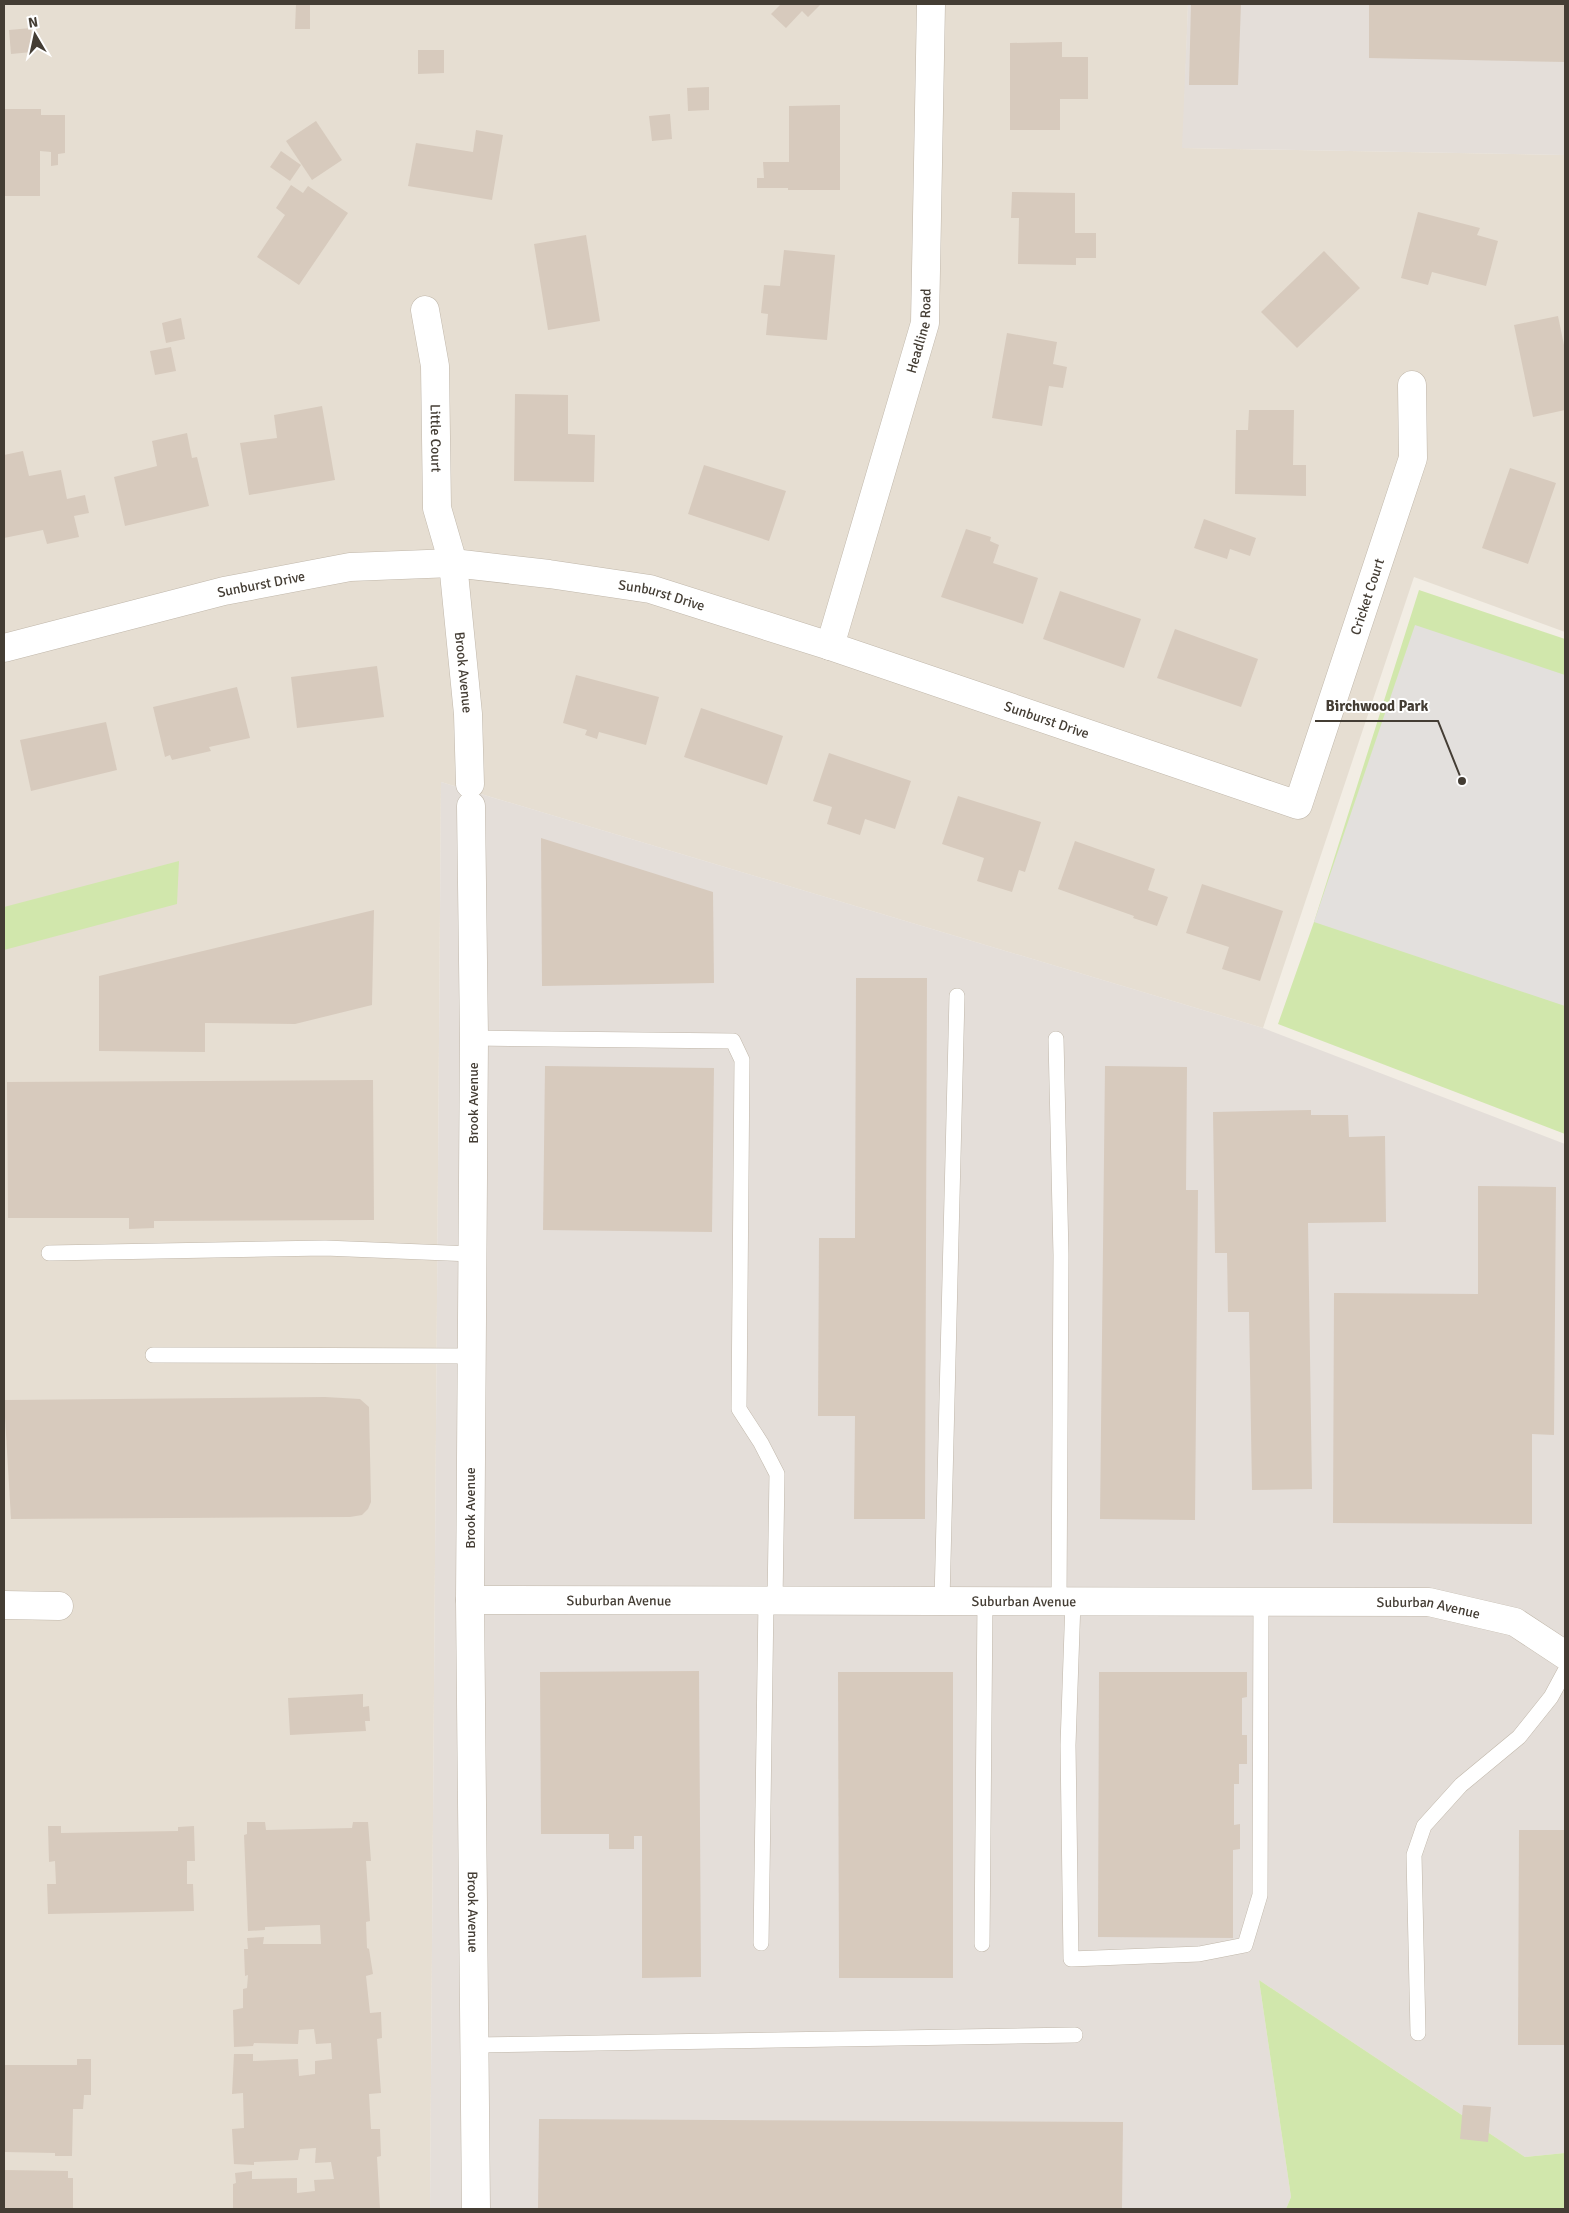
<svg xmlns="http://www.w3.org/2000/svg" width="1569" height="2213" viewBox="0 0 1569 2213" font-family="Signika,sans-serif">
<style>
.residential{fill:#e6ded2}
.industrial{fill:#e4ded9}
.green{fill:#d1e7ac}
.parking{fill:#e3e0dd}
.building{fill:#d7cabd}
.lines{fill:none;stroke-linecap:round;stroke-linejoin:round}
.lane-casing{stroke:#c0b7aa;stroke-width:16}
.street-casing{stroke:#c0b7aa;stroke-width:29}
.lane{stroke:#fff;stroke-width:15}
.street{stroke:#fff;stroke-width:28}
.labels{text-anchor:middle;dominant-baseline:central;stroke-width:4;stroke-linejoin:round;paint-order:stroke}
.street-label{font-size:14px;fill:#443d34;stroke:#fff}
.leader{fill:none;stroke:#443d34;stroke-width:2}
.callout-dot{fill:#443d34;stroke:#fff;stroke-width:2}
.callout-label{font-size:15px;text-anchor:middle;font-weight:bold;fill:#443d34;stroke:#fff;stroke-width:4;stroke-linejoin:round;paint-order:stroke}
</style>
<rect width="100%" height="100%" fill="#f2ede4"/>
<path class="residential" d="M4,4h1184l-5,144 382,7v477l-151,-55 -151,451 -822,-246 -11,1427h-426z"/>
<g class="industrial">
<path d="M1188,4h377v151l-383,-7z"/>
<path d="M441,782l822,246 302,116v1009l-40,4 -266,-177 32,217 -5,12h-856z"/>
</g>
<g class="green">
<path d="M1419,590l146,49v495l-287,-110 36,-102z"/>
<path d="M179,861l-2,43 -173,46v-43z"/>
<path d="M1259,1980l266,177 40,-4v56h-279l5,-12z"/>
</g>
<path class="parking" d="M1415,625l150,50v331l-251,-84z"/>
<g class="building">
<path d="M296,4h14v25h-15z"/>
<path d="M781,4h40l-13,13 -6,-6 -16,17 -15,-14z"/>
<path d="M1191,4h50l-3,81h-49z"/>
<path d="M1369,4h196v58l-196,-4z"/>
<path d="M31,28l1,24 -21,2 -2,-24z"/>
<path d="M1062,42v15h26v42h-28v31h-50v-87z"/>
<path d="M418,50h26v23l-26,1z"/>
<path d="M709,87v23l-21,1 -1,-23z"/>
<path d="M840,105v85h-52v-2h-31v-10h7l-1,-16h26v-56z"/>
<path d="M4,109h37v6h24v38l-7,1v11l-7,1v-14l-11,-1v45h-36z"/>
<path d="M670,114l2,25 -20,2 -3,-25z"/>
<path d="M316,121l26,39 -30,20 -26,-39z"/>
<path d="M476,130l27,5 -11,65 -84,-14 8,-43 57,9z"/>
<path d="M281,151l20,14 -11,16 -20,-14z"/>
<path d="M291,185l12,8 5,-7 40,27 -49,72 -42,-28 28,-42 -9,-7z"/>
<path d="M1012,192l63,1v40h21v25h-20v7l-58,-1 1,-46h-8z"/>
<path d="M1418,212l62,16 -3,7 21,6 -12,45 -54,-14 -4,13 -27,-7z"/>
<path d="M586,235l14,86 -52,9 -14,-86z"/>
<path d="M784,250l51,5 -8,85 -61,-5 2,-21 -7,-1 3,-28 16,1z"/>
<path d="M1324,251l36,37 -63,60 -36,-36z"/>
<path d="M1558,316l7,34v60l-32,7 -19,-92z"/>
<path d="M181,318l4,21 -19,4 -4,-20z"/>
<path d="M1007,333l50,9 -4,22 14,3 -4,21 -14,-2 -7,40 -50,-8z"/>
<path d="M171,347l5,24 -21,4 -5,-24z"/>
<path d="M515,394l53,1v39l27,1 -1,47 -80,-1z"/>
<path d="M322,406l13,74 -86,15 -9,-52 37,-5 -3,-23z"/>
<path d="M1249,410h45l-1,55h13v31l-71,-2 1,-64h12z"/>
<path d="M187,433l5,25 5,-1 12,49 -84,20 -11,-49 43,-11 -5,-25z"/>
<path d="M23,451l6,25 32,-6 6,29 18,-4 4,18 -15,3 5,21 -32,7 -4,-14 -39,8v-83z"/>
<path d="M704,465l82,26 -17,50 -81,-27z"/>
<path d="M1510,468l46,15 -28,81 -46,-16z"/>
<path d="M1204,519l52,19 -6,18 -20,-7 -3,10 -33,-11z"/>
<path d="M966,529l25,8 -1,4 9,4 -6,18 45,15 -15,46 -82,-27z"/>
<path d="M1060,591l81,28 -17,49 -81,-29z"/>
<path d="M1175,629l83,30 -17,48 -84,-29z"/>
<path d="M377,666l7,51 -87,11 -6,-51z"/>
<path d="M576,675l83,22 -13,48 -47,-13 -2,7 -12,-4 2,-5 -24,-7z"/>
<path d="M237,687l13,51 -41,9 2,4 -39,9 -2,-5 -5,2 -12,-50z"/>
<path d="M701,708l82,28 -16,49 -83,-28z"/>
<path d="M106,722l11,48 -86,21 -11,-51z"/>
<path d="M829,753l82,28 -16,48 -30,-10 -5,16 -33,-11 5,-17 -19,-6z"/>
<path d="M958,796l83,26 -16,50 -6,-2 -7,22 -35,-11 7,-23 -42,-14z"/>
<path d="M541,838l172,54 1,91 -172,3z"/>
<path d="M1075,841l80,28 -7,21 20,7 -11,29 -24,-8 1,-2 -76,-27z"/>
<path d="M1202,884l81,27 -23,70 -38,-12 7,-22 -43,-14z"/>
<path d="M374,910l-2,95 -77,19 -90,-1v29l-106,-1v-75z"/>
<path d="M856,978h71l-2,541h-71l1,-103h-37l1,-178h36z"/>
<path d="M545,1066l169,2 -2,164 -169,-2z"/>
<path d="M1105,1066l82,1 -1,123h12l-3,330 -95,-1z"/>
<path d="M373,1080l1,140 -220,1v7l-25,1v-11h-121l-1,-136z"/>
<path d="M1311,1110v5h37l1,22 36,-1 1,86 -78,1 4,266 -60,1 -3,-178h-21l-1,-59h-12l-2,-141z"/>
<path d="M1478,1186l78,1 -2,248 -22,-1v90l-199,-1 1,-230 144,1z"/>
<path d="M325,1397l35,2 9,8 2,95 -3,7 -6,6 -12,2 -339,2 -7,-119z"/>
<path d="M699,1671l2,306 -59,1v-142h-8v13h-25v-15h-68l-1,-162z"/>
<path d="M838,1672h115v306h-114z"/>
<path d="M1099,1672h148v25l-5,1v37h5v29h-8v20h-5v41l6,-1v25l-7,1v88l-135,-1z"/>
<path d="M363,1694v13l6,-1 1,15h-5l1,10 -76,4 -2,-37z"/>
<path d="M247,1822h18l1,8 86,-2 1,-6h15l3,39h-5l4,60 -4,1 1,26 2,1 4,25 -7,2 4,37 11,-1 1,26 -5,1 4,54 -12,1 2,35h9l1,27 -4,1 3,52h-147v-25l3,-1 -1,-10 17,-2v8l45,-1v15l18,-2 -1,-11 20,-1 -3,-17 -16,1 1,-15 -16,1 -2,11 -44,2v3l-20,-1 -2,-35 12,-1 -1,-35 -11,1 2,-40h19v7l45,-2 1,17 16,-2v-13l17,-2 -1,-16 -15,1 -2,-15 -15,1 -1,14 -44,-1 -1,3 -19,1 -1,-37 10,-2v-19l4,-1 1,-13 -3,1 -1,-27h4l-1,-11 17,-1 -1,7h58l-1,-19 -55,2v3l-17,1 -4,-96 3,-1z"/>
<path d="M48,1826h13v7l117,-2v-4l16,-1 1,35h-8v23h6l1,27 -146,3 -1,-30h9l-1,-23 -6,1z"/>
<path d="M1519,1830h46v215h-47z"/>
<path d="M77,2059h14v36h-7l-1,14h-10l-1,47h-17v-3l-51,-1v-87h73z"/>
<path d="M1463,2105l28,2 -3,35 -28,-3z"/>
<path d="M539,2119l584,3 -1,87h-584z"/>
<path d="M4,2170l64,1v7h5v31h-69z"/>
</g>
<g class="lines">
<g class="lane-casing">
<g id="lane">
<path d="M474,1038l259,3 9,19 -3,349 22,34 16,31 -2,127"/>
<path d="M1056,1039l5,216 -2,346"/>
<path d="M49,1253l276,-5 147,6"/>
<path d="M153,1355l319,1"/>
<path d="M942,1601l15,-605"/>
<path d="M1073,1601l-5,144 3,214 128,-5 46,-9 15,-50 1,-294"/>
<path d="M761,1943l5,-342"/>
<path d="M982,1944l3,-343"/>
<path d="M1418,2033l-4,-178 10,-29 37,-41 58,-48 32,-40 14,-26"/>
<path d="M474,2045l601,-10"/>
</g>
</g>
<g class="street-casing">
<g id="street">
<path id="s1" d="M425,310l10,56 2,142 16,55 15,151 2,70"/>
<path id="s2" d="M830,646l95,-323 6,-319"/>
<path id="s3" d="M4,648l220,-57 126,-24 103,-4 96,11 101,15 180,57 468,159 115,-347 -1,-73"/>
<path id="s4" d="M471,806l3,232 -4,562 6,609"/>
<path id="s5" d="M470,1600l959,2 86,20 50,33"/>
<path d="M4,1605l55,1"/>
</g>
</g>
<use href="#lane" class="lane"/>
<use href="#street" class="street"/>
</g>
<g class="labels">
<g class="street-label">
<text stroke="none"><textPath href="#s2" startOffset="328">Headline Road</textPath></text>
<text stroke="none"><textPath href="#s1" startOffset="129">Little Court</textPath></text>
<text stroke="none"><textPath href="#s3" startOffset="265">Sunburst Drive</textPath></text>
<text stroke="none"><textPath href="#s3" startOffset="670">Sunburst Drive</textPath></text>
<text stroke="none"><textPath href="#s3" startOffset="1560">Cricket Court</textPath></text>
<text stroke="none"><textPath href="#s1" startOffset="366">Brook Avenue</textPath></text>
<text stroke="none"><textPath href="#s3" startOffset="1075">Sunburst Drive</textPath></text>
<text transform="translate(473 1103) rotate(-90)">Brook Avenue</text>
<text transform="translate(470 1508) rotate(-90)">Brook Avenue</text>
<text stroke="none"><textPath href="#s5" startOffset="149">Suburban Avenue</textPath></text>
<text stroke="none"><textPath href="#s5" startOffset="554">Suburban Avenue</textPath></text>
<text stroke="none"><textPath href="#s5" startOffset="959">Suburban Avenue</textPath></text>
<text stroke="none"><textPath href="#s4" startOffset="1106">Brook Avenue</textPath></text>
</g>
</g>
<path class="leader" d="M1462 781L1438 721H1315"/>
<circle class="callout-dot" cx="1462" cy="781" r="5"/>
<g class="callout-label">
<text x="1377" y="711">Birchwood Park</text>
</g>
<rect width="1569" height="2213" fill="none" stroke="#443d34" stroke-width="10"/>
<g transform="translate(35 35) rotate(351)" stroke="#ffffff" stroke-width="4" paint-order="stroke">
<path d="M0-4L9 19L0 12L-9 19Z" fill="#443d34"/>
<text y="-8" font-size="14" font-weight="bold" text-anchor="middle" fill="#443d34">N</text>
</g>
</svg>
